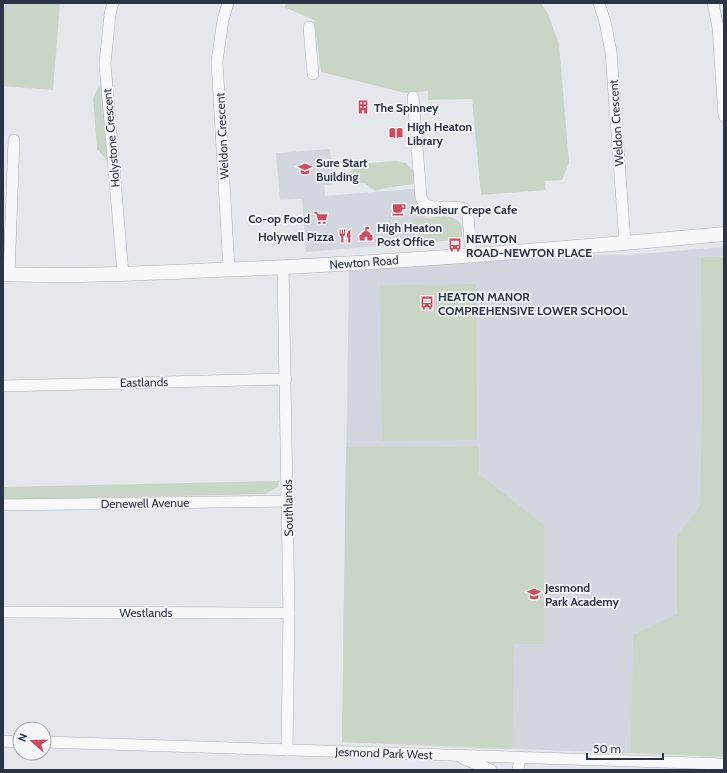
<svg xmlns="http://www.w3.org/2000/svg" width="727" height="773" viewBox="0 0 727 773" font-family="Cabin,sans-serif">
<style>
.built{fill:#d2d6de}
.green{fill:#c9d6c5}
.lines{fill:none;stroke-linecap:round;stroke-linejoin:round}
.minor-casing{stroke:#a9aeb7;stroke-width:12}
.tertiary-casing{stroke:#a9aeb7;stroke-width:15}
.minor{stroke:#f7f8fa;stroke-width:11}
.tertiary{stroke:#f7f8fa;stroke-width:14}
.labels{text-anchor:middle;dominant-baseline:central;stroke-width:3.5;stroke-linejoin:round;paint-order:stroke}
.poi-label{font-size:12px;font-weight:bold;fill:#2b3445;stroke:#f4f6f9;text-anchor:start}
.street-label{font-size:12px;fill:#2b3445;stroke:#f4f6f9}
</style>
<rect width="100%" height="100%" fill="#e4e7ec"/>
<g class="built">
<path d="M330,149l3,35 -9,1 1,11 98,-8 4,54 -121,10 -4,-53 -22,1 -4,-47z"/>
<path d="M724,247v510l-382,-15 7,-471 191,-16h86z"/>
</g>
<g class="green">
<path d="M6,3h54l-7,87 -50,-4v-68l1,-9z"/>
<path d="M287,3h254l7,11 11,30 10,119 -7,17 -18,1 2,9 -65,5 -9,-96 -44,1v-9l-23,2 -84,-21 -7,-52 -30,-13z"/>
<path d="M102,81l8,83 -13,-15 -4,-51z"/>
<path d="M396,161l10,2 7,8 1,13 -29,4 -9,3 -12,-8h-14c-1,-8 -1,-13 7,-19z"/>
<path d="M445,216c14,2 22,9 15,24l-47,3 -2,-24z"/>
<path d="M701,257h23v500l-93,-4 2,-118 44,-21v-77l23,-31 2,-96z"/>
<path d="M476,284l1,156 -95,1 -2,-156z"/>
<path d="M479,446v28l65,51v119h-30l-2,105 -170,-7 4,-295z"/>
<path d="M279,481l-1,6 -13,7 -262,6v-13z"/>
</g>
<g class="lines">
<g class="minor-casing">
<g id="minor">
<path d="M113,3l-3,11 -5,50 18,210"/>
<path d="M228,3l-5,17 -6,41 12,208"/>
<path d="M599,3l6,19 6,30 14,191"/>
<path d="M713,3l5,25 6,88"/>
<path d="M309,27l4,47"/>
<path d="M413,97l8,100 3,7c14,7 27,0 41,5l3,6 3,40"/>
<path d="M283,267l6,346 -2,137"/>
<path d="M9,274l5,-134"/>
<path d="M3,386l283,-7"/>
<path d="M3,505l285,-4"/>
<path d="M3,612l286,1"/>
<path d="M3,741l17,1"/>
<path d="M44,742l680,22"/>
<path d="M462,758l29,12"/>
<path d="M518,770l2,-12"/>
</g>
</g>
<g class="tertiary-casing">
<path id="tertiary" d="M3,274c80,3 160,-2 239,-5 161,-7 322,-20 482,-35"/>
</g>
<use href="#minor" class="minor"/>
<use href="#tertiary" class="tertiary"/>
</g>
<defs>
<g id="building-bare" transform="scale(1.08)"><path d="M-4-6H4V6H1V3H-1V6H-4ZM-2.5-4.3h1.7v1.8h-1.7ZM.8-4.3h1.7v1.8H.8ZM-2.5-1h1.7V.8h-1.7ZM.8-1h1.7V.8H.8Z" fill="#d1495b" stroke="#f4f6f9" stroke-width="2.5" paint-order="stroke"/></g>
<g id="library-bare" transform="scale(1.08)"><path d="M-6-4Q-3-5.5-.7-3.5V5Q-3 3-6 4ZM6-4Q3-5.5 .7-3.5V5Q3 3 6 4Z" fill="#d1495b" stroke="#f4f6f9" stroke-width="2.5" paint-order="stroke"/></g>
<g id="school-bare" transform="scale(1.08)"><path d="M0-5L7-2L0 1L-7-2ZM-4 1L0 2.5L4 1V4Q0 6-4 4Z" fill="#d1495b" stroke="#f4f6f9" stroke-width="2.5" paint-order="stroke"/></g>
<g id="cafe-bare" transform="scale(1.08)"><path d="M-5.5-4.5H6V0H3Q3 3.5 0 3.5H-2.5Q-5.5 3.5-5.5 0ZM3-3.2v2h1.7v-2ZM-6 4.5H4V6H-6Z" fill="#d1495b" stroke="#f4f6f9" stroke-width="2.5" paint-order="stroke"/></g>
<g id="supermarket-bare" transform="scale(1.08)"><path d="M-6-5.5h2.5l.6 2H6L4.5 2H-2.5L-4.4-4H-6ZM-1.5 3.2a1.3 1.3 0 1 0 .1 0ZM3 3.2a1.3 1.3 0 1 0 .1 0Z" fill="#d1495b" stroke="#f4f6f9" stroke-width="2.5" paint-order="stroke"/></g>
<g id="civic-bare" transform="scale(1.08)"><path d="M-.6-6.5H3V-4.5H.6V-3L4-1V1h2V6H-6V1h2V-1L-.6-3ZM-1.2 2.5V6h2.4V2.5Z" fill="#d1495b" stroke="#f4f6f9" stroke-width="2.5" paint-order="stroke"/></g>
<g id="restaurant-bare" transform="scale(1.08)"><path d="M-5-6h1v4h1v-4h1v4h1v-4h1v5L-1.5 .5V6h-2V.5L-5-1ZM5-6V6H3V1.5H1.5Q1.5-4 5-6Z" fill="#d1495b" stroke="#f4f6f9" stroke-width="2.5" paint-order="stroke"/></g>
<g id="bus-bare" transform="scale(1.08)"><path d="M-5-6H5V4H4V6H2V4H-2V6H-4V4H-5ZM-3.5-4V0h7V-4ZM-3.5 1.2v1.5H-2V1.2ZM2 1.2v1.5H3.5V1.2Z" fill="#d1495b" stroke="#f4f6f9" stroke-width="2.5" paint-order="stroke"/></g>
</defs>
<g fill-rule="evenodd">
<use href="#building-bare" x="363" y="107"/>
<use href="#library-bare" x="396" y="133"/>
<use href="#school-bare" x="305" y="169"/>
<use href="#cafe-bare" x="399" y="209"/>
<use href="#supermarket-bare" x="321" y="218"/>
<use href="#civic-bare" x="366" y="234"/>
<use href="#restaurant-bare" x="345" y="236"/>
<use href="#bus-bare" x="455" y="245"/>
<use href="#bus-bare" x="427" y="303"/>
<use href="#school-bare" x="534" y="594"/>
</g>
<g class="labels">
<g class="poi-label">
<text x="374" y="107">The Spinney</text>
<text x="407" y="126">High Heaton<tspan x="407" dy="14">Library</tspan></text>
<text x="316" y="162">Sure Start<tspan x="316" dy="14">Building</tspan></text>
<text x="410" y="209">Monsieur Crepe Cafe</text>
<text x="310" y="218" text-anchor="end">Co-op Food</text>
<text x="377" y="227">High Heaton<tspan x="377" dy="14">Post Office</tspan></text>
<text x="334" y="236" text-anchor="end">Holywell Pizza</text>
<text x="466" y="238">NEWTON<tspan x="466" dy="14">ROAD-NEWTON PLACE</tspan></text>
<text x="438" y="296">HEATON MANOR<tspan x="438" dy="14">COMPREHENSIVE LOWER SCHOOL</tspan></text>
<text x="545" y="587">Jesmond<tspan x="545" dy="14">Park Academy</tspan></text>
</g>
<g class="street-label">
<text transform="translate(616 123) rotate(-94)">Weldon Crescent</text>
<text transform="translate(222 136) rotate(-93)">Weldon Crescent</text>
<text transform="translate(111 138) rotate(-95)">Holystone Crescent</text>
<text transform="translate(364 262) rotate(-4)">Newton Road</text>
<text transform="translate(144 382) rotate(-1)">Eastlands</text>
<text transform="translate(145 503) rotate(-1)">Denewell Avenue</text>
<text transform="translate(288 508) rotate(-91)">Southlands</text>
<text x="146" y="612">Westlands</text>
<text transform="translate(384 753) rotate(2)">Jesmond Park West</text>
</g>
</g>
<rect width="727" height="773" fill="none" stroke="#2b3445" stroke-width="8"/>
<g transform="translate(32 741) rotate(290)"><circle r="19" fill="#f4f6f9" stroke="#a4a8b1"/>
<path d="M0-3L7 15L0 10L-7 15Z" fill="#d1495b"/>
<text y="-6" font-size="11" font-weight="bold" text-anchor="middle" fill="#2b3445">N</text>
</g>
<path d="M587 753v6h76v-6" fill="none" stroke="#2b3445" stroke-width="2"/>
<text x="593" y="753" font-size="12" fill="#2b3445" stroke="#f4f6f9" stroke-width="3" paint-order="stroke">50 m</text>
</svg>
